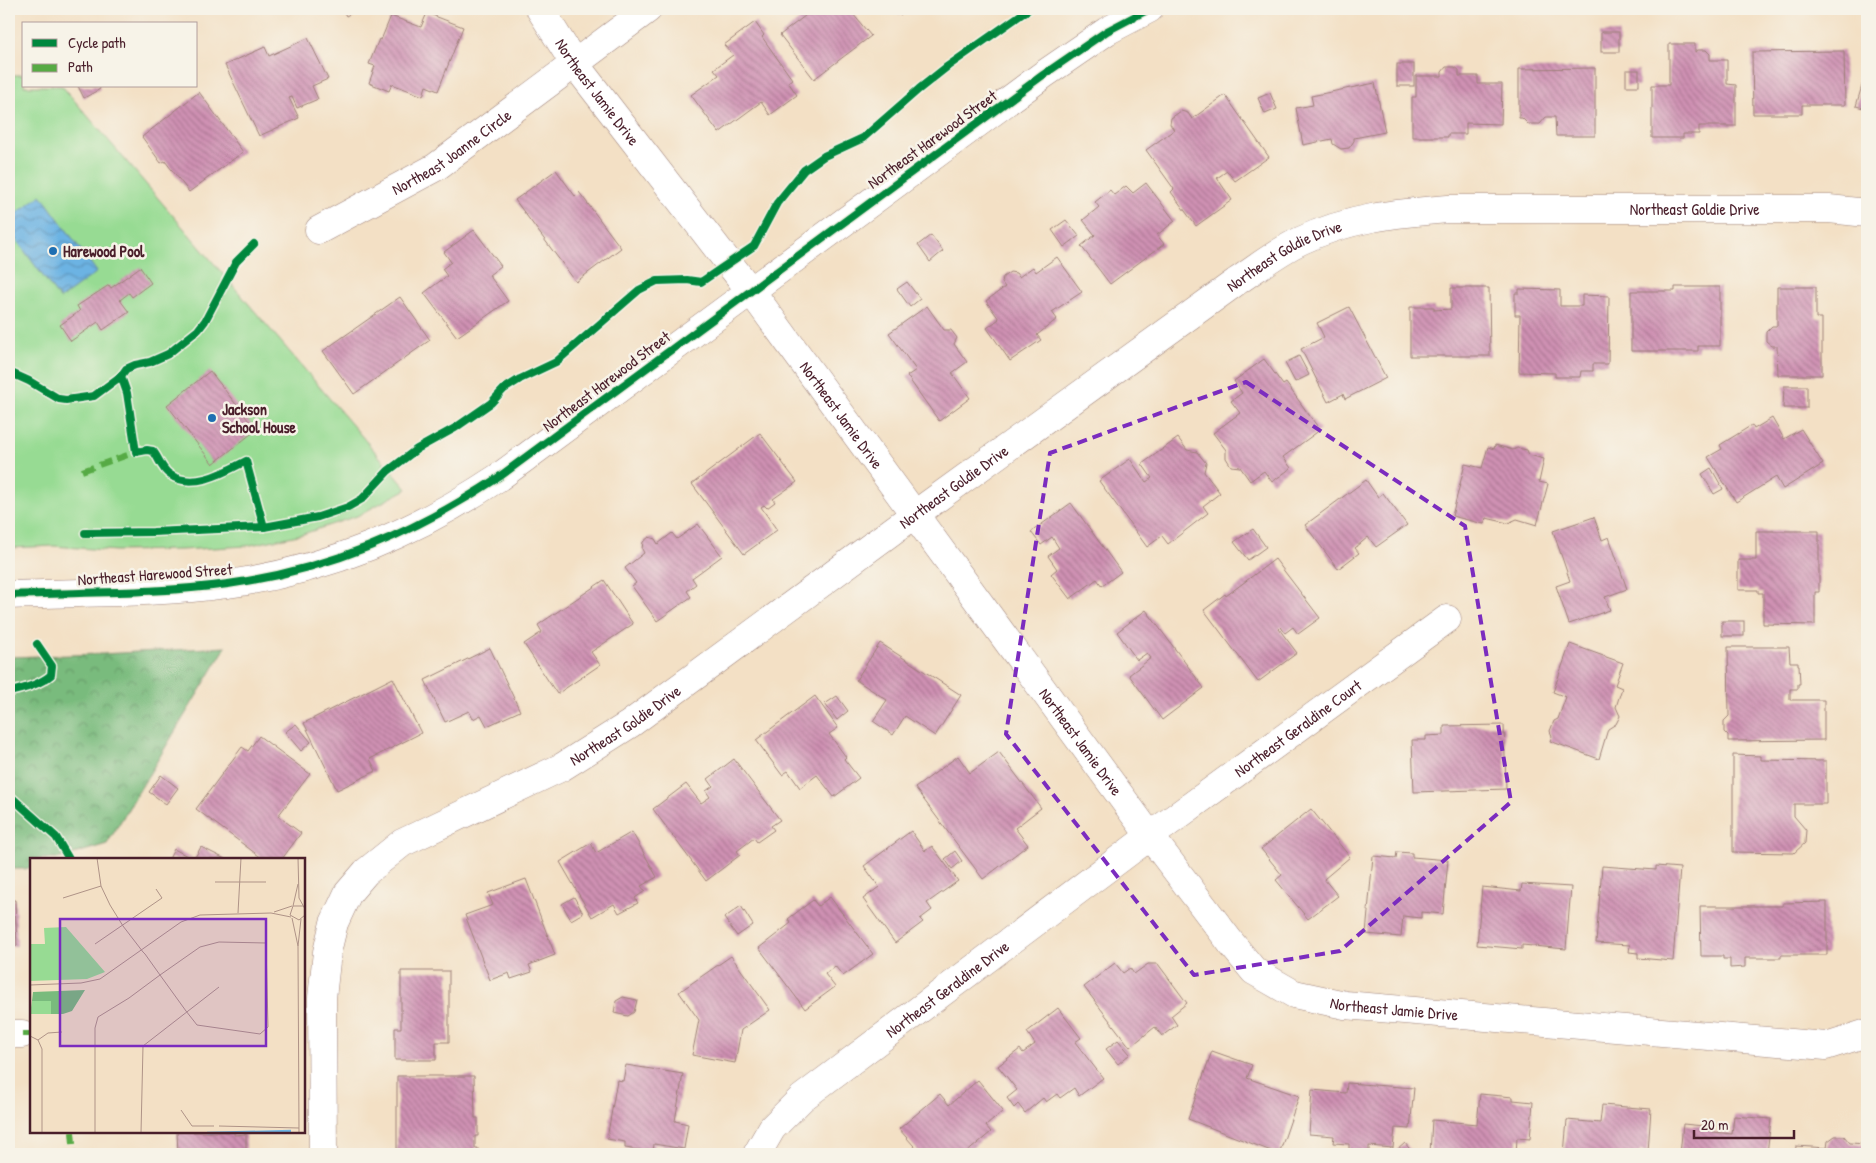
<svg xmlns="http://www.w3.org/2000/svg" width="1876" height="1163" viewBox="0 0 1876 1163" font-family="'Patrick Hand',sans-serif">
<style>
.forest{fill:url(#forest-crowns);stroke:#626d54}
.park{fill:#97db93;stroke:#707d5f}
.water{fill:url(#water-waves);stroke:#5b6987}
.building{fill:url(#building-back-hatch)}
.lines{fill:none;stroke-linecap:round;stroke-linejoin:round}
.street-casing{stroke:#9e8078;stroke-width:29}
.secondary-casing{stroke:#9e8078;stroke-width:29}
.street{stroke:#fff;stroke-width:28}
.secondary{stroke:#fff;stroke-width:28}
.quiet{stroke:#57aa44;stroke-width:6;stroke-dasharray:12 6;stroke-linecap:butt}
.cycleway-casing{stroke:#f7f3e8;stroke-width:11}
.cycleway{stroke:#00873e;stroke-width:8}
.marked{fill:none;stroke:#7b2cbf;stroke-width:4;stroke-dasharray:10 6;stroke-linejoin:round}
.poi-dot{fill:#1f6fb2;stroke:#f7f3e8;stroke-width:2}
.labels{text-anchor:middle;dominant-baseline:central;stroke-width:5;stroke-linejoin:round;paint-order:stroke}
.street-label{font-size:16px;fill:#4a1f2b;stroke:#f7f3e8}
.poi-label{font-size:16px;font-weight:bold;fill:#4a1f2b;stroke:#f7f3e8;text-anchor:start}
.inset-river{fill:none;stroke:#6cb3e3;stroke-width:2.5}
.inset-road{fill:none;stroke:#af9387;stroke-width:1}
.view{fill:#7b2cbf;fill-opacity:0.15;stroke:#7b2cbf;stroke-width:2.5}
.inset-edge{fill:none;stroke:#4a1f2b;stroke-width:2.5}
</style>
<defs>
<pattern id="forest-crowns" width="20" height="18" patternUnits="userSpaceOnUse" patternTransform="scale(1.25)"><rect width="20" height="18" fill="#79bb7d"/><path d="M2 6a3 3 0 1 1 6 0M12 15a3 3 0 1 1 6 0" fill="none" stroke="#659767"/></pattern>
<pattern id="water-waves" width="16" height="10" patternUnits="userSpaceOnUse" patternTransform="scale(1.25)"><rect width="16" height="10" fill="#6cb3e3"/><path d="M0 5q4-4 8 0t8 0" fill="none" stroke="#5b91b8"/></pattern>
<pattern id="building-back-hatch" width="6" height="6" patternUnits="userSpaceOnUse" patternTransform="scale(1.25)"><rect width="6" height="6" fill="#cf91b3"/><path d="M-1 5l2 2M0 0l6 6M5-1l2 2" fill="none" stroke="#aa7692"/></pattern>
</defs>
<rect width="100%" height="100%" fill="#f7f3e8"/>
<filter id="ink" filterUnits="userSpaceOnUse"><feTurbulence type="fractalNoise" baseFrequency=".02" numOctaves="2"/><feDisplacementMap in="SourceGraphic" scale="10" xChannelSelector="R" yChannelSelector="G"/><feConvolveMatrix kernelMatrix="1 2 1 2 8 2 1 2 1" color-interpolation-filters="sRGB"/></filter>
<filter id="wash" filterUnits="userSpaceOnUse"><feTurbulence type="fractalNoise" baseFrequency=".0096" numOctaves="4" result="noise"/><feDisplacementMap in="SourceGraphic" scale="20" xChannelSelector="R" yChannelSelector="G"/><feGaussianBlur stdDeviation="1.12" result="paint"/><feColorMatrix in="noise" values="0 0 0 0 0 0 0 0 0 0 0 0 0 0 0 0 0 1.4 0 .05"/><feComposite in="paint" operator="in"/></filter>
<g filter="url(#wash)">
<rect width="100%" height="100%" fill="#f3e0c5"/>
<path class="forest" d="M226,647l-119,197 -50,15h-26v8l-6,2h-16v-212l93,-3z"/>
<path class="park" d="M9,75h15v11h38l345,403 -50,27 -54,18 -57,12 -65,4 -65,1 -62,-5 -45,2z"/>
<path class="water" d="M41,195l56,77 -37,27 -51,-69v-11z"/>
<g id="blocks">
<g class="building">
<path d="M342,9h17l-13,7z"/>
<path d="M814,9h46l-7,5 18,22 -57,43 -34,-44z"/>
<path d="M895,9h13l-8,6z"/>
<path d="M427,13l36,14 -25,64 -12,-5 -3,10 -31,-12 -3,7 -20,-8 6,-17 -6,-2 10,-25 2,1 10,-24 30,11z"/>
<path d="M755,22l9,13 -2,2 30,42 -4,3 9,13 -27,20 -9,-13 -42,31 -28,-38 28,-20 -5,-6 19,-14 -9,-10z"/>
<rect x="1601" y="32" width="18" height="20"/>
<path d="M308,38l20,41 -16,7 6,13 -21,9 -5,-11 -3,1 10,20 -40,18 -34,-71 40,-18 4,9z"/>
<path d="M1669,44h26v8l3,-2h8l4,4v6h17v24l9,1v41h-37v8h-16v4h-31v-53h17z"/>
<path d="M1844,51l1,54h-43v9h-49l-1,-62z"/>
<rect x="1397" y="64" width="17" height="22"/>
<path d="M1446,67h9l4,3v6h19v8h24l-1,40 -35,-1v11h-18v3h-36v-40h4v-21h26v-4z"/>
<path d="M1595,68v68h-39l-1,-19h-9l-6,7h-12l-6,-6h-3v-49z"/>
<path d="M1867,69v40l-11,-3z"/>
<rect x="1626" y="70" width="13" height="16"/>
<path d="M1375,83l10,49 -31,6v3l-5,7 -8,1 -8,-5 -1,-5 -29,6 -7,-37 17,-3 -2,-9z"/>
<path d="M78,86h21l1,3 -16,9z"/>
<path d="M199,92l44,60 -54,40 -24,-31 -4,2 -19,-26z"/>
<path d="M1270,93l7,16 -12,5 -7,-16z"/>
<path d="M1225,95l44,62 -34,24 -8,-10 -10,7 15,22 -36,26 -25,-34 3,-3 -28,-39 28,-20 -4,-6 1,-6 10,-7 7,2 4,6z"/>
<path d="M556,170l19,26 4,-4 42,56 -45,34 -61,-82z"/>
<path d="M1146,183l29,38 -18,14 7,9 -54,40 -29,-38 14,-11 -12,-15 16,-13 -4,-5 15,-12 4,5 12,-9 7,7z"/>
<path d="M1066,220l13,16 -15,11 -12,-17z"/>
<path d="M474,230l27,36 -12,9 19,26 -51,36 -33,-44 23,-17 -5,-7 9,-7 -7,-10z"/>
<path d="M931,235l12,16 -13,11 -12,-17z"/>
<path d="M1057,257l25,35 -30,20 5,7 -20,16 4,5 -31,21 -23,-33 12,-9 -13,-18 19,-14 -3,-4 1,-6 7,-5 6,1 3,4 14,-10 3,5z"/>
<path d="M140,267l11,16 -19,14 -3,-4 -9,7 9,12 -26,18 -5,-8 -27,19 -11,-16 20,-14 -3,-5 32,-21 2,3z"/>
<path d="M907,282l13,17 -10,8 -13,-18z"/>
<path d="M1675,287h45v59h-22v5h-67v-60h44z"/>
<path d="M1777,287h39v31h6v57h-44l-1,-29h-5l-6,-5v-9l6,-6h5z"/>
<path d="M1451,288h38l1,68h-80v-49h24v3l17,-1z"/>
<path d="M1519,289l41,1v16h22v-11l27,1 -1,68h-15v7h-12l-1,6h-25v-4l-36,-1 1,-57h-5v-22h4z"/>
<path d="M400,297l30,43 -76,54 -31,-43z"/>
<path d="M927,306l17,24h7l6,8 -3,6 13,18 -15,11 18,25 -31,23 -32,-45 9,-6 -27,-37z"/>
<path d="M1349,307l37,71 -41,21 -2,-5 -15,8 -27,-53 23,-12 -7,-14z"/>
<path d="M1299,356l10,19 -14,7 -10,-19z"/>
<path d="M1264,359l19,26 3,-2 34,47 -37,27 8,11 -19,14 -8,-11 -14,10 -10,-14 -9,-1 -5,-8v-8l-13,-17 27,-20 -9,-12 11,-8 -8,-12z"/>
<path d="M210,371l46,59 -43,34 -46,-59z"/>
<path d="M1784,386h23v22h-24z"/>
<path d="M1772,418l12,21 17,-10 22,35 -40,25 -7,-12 -40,25 -28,-45 14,-8 -2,-4 32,-20 2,4z"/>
<path d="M760,433l37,49 -24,17 2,3 -8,6 -3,-3 -3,2 16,23 -33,24 -52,-70z"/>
<path d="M1178,438l9,12 10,2 9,11 -2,9 16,21 -17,13 5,7 -40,31 -6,-8 -15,11 -48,-66 31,-22 16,23 6,-4 -10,-14z"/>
<path d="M1495,445l18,5 4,-2 10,2 2,5 15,4 -5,23 9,2 -11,41 -20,-6 -9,4 -22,-5 -2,6 -32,-8 13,-52 17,4 6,-21 6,2z"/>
<path d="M1711,468l12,21 -9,5 -12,-20z"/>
<path d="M1366,480l12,17 5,-4 24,32 -31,22 -8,-10 -13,11 4,5 -21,16 -33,-44z"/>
<path d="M1071,503l50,69 -19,14 -5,-7 -27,20 -19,-25 6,-5 -9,-13 11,-8 -7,-11 -11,8 -10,-13z"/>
<path d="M1594,517l8,23 7,-3 18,52 -22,8 5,13 -41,14 -13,-38 14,-5 -17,-50z"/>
<path d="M698,524l24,32 -30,22 4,6 -9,7 4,6 -34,24 -25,-35 4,-3 -11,-15 19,-15 -2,-4 1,-7 6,-5 6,2 3,5 14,-11 5,6z"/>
<path d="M1253,529l13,18 -18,13 -14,-18z"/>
<path d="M1756,531h63v61h-4v33l-52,-1v-31h-5v-3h-20v-30h18z"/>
<path d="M1275,559l45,59 -22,16 -5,-7 -8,6 -4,-6 -2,2 18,24 -39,29 -54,-72 21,-16 1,2z"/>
<path d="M604,580l29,44 -42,28 9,13 -43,29 -33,-50 18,-12 -4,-7z"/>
<path d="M1146,610l58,78 -42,32 -33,-45 22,-17 -4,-5 -10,7 -20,-28z"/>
<rect x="1722" y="621" width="22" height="15"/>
<path d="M880,643l81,52 -26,41 -30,-20 -12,19 -20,-14 14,-21 -31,-20z"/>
<path d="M1570,644l53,19 -8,22 7,3 -6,19 4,9 -4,8 -8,5 -9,30 -49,-18 2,-5 -2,-5 4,-10 4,-2 8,-22 -13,-5z"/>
<path d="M1728,647h61l1,15h8v3h1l1,19h-2v5h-8v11h34v40l-96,1v-5l-4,-4v-11l5,-5z"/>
<path d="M490,648l30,63 -33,15 -6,-11 -8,4 -4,-8 -24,11 -20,-42z"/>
<path d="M393,678l28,55 -51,26 6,12 -39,19 -33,-67z"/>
<path d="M815,696l23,32 -9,6 17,23 -2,2 15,19 -25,19 -17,-22 -17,13 -12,-17 -6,4 -26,-35z"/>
<path d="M837,696l11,15 -11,9 -12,-16z"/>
<path d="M296,724l15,18 -10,9 -16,-19z"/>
<path d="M1504,725l2,64 -92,3 -2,-52h14v-4l18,-1v-9z"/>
<path d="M259,736l51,38 -32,42 23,17 -19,26h-19l-67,-50 46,-62 6,4z"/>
<path d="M999,752l42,56 -26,20 13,17 -45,34 -68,-91 43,-32 12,17z"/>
<path d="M1733,755l28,1v4l65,1v43h-32v12l12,14 -1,13 -11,10 -61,-1z"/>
<path d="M734,759l46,61 -9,6 3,4 -17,12 -3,-4 -17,13 3,4 -34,26 -53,-72 33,-25 15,19 9,-6 -4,-6 7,-5 -5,-7z"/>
<path d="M161,775l17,13 -12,16 -17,-12z"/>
<path d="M1311,809l39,48 -26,22 14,17 -30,23 -32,-39 6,-5 -21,-26z"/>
<path d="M911,831l14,20 7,-5 26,35 -31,22 5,7 -12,9 3,3 -28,21 -32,-44 16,-12 -15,-21z"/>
<path d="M632,832l25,45 -16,9 4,5 -10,7 3,5 -19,10 -5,-9 -22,13 -32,-55 31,-19 5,10z"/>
<path d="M201,847l24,12h-31z"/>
<path d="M174,849l19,10h-24z"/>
<path d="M955,851l7,10 -10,8 -7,-10z"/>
<path d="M1397,852l15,1v4l36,3 -5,54 -22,-2v6l-18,-2 -2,21 -35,-3 7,-78 23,2z"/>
<path d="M1602,866l54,4v-4l24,2 -7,93 -35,-3v-5l-9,-1 1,-7 -34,-2z"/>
<path d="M526,879l29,76 -26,10 3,7 -21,7 -2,-6 -19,7 -25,-65 28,-10 -5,-12z"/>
<path d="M1522,884l49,3 -5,62 -44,-4v4l-45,-4 5,-58 39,4z"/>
<path d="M574,897l9,16 -12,7 -9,-16z"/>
<path d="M830,897l43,57 -30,22 -8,-10 -10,8 10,13 -30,22 -46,-61 32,-25 -3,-4 25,-19 5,6z"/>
<path d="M9,900h6l2,46h-8z"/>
<path d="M1827,902v53h-46v3h-36v9l-15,1v-9h-7v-3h-22l-1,-50h83v-3z"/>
<path d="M741,906l12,19 -16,11 -13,-18z"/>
<path d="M731,956l39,54 -29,20 -6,33 -43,-8 7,-35 -20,-28z"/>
<path d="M1115,963l8,10 7,-5 4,6 14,-10h10l29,39 -16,13 6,9 -15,11 -7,-9 -25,20 -46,-60z"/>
<path d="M401,971h48v71h-13v18h-41v-32h6z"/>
<path d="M623,997l14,3 -3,12 -6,4 -14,-3 2,-12z"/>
<path d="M1058,1008l23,30 -6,4 28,36 -24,18 -5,-8 -14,10 -3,-4 -11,8 -3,-4 -18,15 -7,-9 -4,4 -7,-10 10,-8 -19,-24 22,-17 3,4 12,-9 -8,-12z"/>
<path d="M1118,1040l12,14 -12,10 -12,-15z"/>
<path d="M1212,1051l40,14 -5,13 52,18 -20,58 -91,-35z"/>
<path d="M626,1065l57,9 -8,47 13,3 -4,25 -30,-5 -1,8 -28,-4v-6l-18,-3 10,-59 6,1z"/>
<path d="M397,1076h77l1,42h3v18h-3v12h3v6h-81z"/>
<path d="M978,1080l25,31 -17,15 5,6 -26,22h-26l-3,-3 -4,3h-11l-22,-25 41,-35 9,11z"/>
<path d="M1347,1083l67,5 -4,41 -15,-1 -2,20 -24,-2v5l-4,3h-12l-4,-5v-5l-16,-1 1,-7 -25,-2 3,-44 34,3z"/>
<path d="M1480,1094l33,3v3l20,2 -3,37 -13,-1 -1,16h-86l2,-34 45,4z"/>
<path d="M1602,1105l49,4 -3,43 -8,-1 -1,3h-75l3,-34 33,3z"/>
<path d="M1734,1116l37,3 -4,35h-87l3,-30 31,3 -1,5 19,2z"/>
<path d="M177,1132h57v3l12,-1v20h-68z"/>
<path d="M1835,1136h9l6,7 17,1v10h-72l1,-8 31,2 1,-7z"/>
<path d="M1405,1143l7,9 -3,2h-9l-3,-4z"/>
</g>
</g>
</g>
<g filter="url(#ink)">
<use href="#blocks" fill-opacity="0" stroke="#9e8078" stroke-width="1"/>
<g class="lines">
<g class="street-casing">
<g id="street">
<path id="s1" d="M540,9l34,54 185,239 391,534 81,107 23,28 40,23 51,11 481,41 41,-13"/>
<path id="s2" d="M319,230l117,-63 212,-158"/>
<path d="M9,1034h13"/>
<path id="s3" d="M323,1154l-1,-156 5,-46 7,-29 14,-30 18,-21 36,-29 160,-76 68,-43 284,-209 322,-233c21,-14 41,-30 64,-41 48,-23 96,-28 148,-32h381l38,4"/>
<path id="s4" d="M757,1154l15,-26 30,-30 348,-262 297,-217"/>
</g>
</g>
<g class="secondary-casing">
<path id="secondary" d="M9,595c72,-3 146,-1 219,-11 100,-14 187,-51 271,-107l544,-402 64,-44 42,-22"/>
</g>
<use href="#street" class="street"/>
<use href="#secondary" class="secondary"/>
<g class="quiet">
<path d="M82,471l54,-19"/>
<path d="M22,1034h9"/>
<path d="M72,1132l2,22"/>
</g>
<g class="cycleway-casing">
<g id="cycleway">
<path d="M9,372l20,9 30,18 7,1 28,-4 27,-20 5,-7 9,-4 15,-3 18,-8 30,-24 7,-9 31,-59 18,-18"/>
<path d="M121,376l6,17 9,59 11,-2 6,1c6,7 8,17 16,23 23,17 56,-2 77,-13l18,66"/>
<path d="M85,533l68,-1 111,-5 54,-10 30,-10 14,-8 26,-28 29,-22 38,-21 36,-25 13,-14 16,-10 36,-17 83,-72 18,-9 30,-1 14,2 53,-36 23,-43 27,-33 20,-14 39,-18 56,-49 29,-23 81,-57"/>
<path d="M9,595c72,-3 146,-1 219,-11 100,-14 187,-51 271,-107l544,-402 64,-44 42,-22"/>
<path d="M9,692c15,-3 30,-7 42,-17l1,-9 -15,-22"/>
<path d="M9,795l47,42 13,22"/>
</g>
</g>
<use href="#cycleway" class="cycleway"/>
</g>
</g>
<path class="marked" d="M1246,382l219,144 46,276 -171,149 -146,24 -188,-241 44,-281z"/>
<g class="poi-dot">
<circle cx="53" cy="251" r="5"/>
<circle cx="212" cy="418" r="5"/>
</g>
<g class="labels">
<g class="street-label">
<text stroke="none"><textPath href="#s1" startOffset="101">Northeast Jamie Drive</textPath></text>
<text transform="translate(932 139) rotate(-36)">Northeast Harewood Street</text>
<text stroke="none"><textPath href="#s2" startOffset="154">Northeast Joanne Circle</textPath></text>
<text stroke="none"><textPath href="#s3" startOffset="1822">Northeast Goldie Drive</textPath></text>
<text stroke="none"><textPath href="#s3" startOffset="1402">Northeast Goldie Drive</textPath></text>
<text transform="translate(606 381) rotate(-37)">Northeast Harewood Street</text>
<text stroke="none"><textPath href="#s1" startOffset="506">Northeast Jamie Drive</textPath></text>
<text stroke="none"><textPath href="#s3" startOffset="998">Northeast Goldie Drive</textPath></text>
<text transform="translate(155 574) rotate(-4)">Northeast Harewood Street</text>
<text stroke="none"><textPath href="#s3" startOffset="592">Northeast Goldie Drive</textPath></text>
<text stroke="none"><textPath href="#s4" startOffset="691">Northeast Geraldine Court</textPath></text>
<text stroke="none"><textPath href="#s1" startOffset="911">Northeast Jamie Drive</textPath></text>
<text stroke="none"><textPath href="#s4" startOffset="254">Northeast Geraldine Drive</textPath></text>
<text stroke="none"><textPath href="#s1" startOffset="1346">Northeast Jamie Drive</textPath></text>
</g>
<g class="poi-label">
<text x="63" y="251">Harewood Pool</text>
<text x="222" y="409">Jackson<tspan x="222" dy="18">School House</tspan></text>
</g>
</g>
<g transform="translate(30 858)">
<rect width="275" height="275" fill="#f3e0c5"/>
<path d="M55,132l-13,21 -9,3h-12v-13h-19l1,-9z" fill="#79bb7d"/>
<path d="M2,143h19v13h-21z" fill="#97db93"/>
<path d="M36,69l39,45 -18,7 -57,2v-37h15l-1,-16z" fill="#97db93"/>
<path class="inset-river" d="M177,275l84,-2"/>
<path class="inset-road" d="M268,0l1,40 6,11M185,24h51M33,40l38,-12M263,48l5,-22M273,48h-10l-3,9 9,5 6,-5M244,54l18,-6M208,55l3,-55M262,60l6,28M65,86l67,-46 -6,-9M0,127l51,-2 19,-4 81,-57 19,-7 71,-2 20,4M0,178l8,4 4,9v84M8,182l10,-7 14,-1M151,252l11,16h22M189,268l80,2M65,275v-105l3,-11 31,-19 31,-23 40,-28 19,-5 47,1 2,84 -8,7 -63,-9 -11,-14 -26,-36 -15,-21 -2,-2 -20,-26 -13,-21 -9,-19 -4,-28M111,275l2,-87 76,-59M269,275l-1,-187 3,-27"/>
<path class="view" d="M30,61h206v127h-206z"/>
<rect width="275" height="275" class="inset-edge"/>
</g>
<rect width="1876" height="1163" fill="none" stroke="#f7f3e8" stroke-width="30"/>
<rect x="22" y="22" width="175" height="65" fill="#f7f3e8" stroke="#b29e9c"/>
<rect x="32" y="39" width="25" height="8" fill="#00873e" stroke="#b29e9c"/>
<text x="68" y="48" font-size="15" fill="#4a1f2b">Cycle path</text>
<rect x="32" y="64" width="25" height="8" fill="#57aa44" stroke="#b29e9c"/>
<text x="68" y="72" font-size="15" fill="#4a1f2b">Path</text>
<path d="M1694 1130v8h100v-8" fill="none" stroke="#4a1f2b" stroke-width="2.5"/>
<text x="1701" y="1130" font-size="15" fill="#4a1f2b" stroke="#f7f3e8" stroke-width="4" paint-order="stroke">20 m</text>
</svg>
